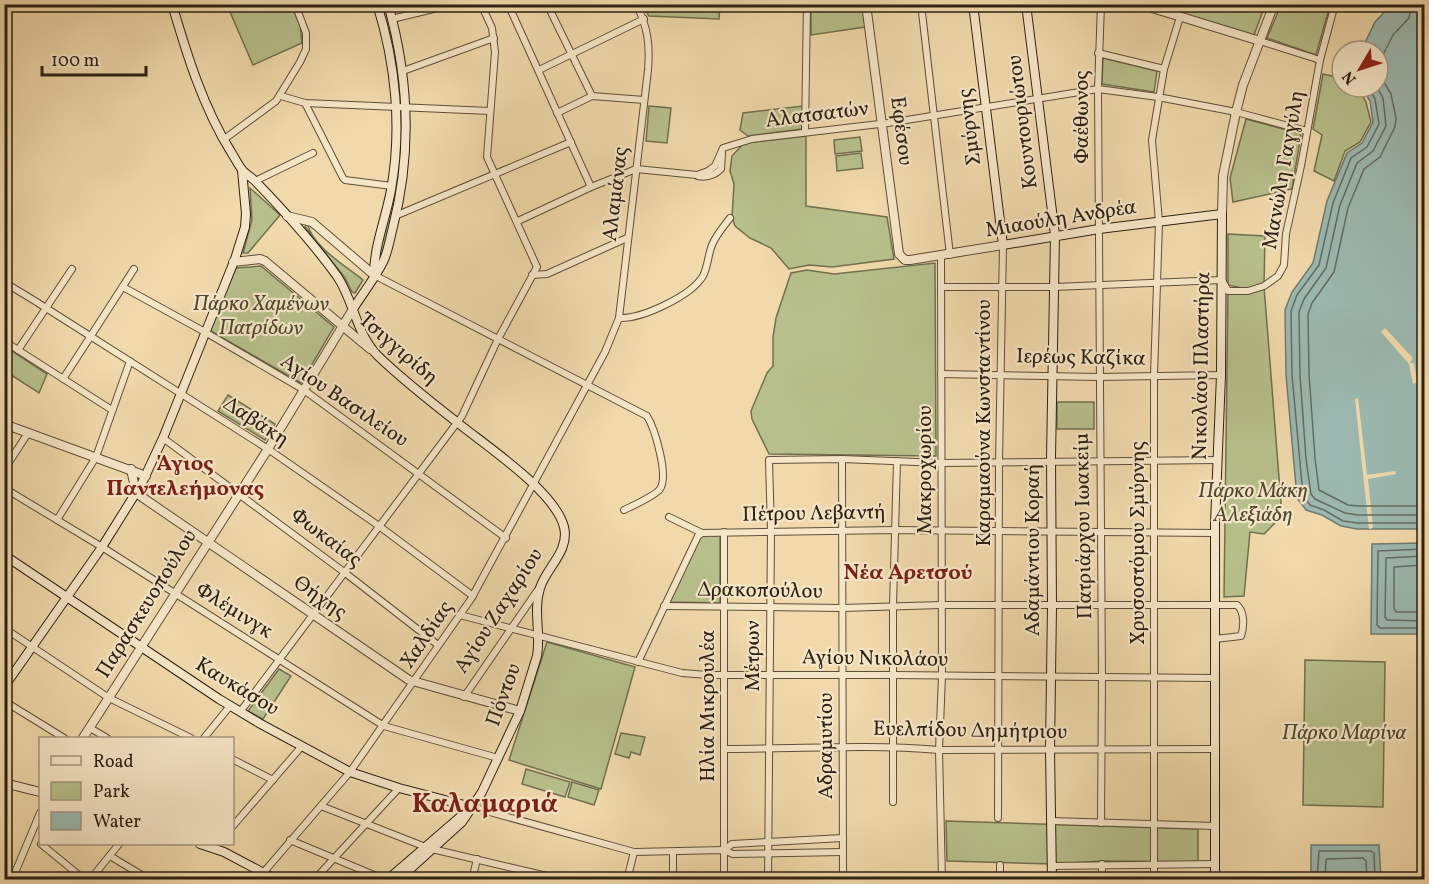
<svg xmlns="http://www.w3.org/2000/svg" width="1429" height="884" viewBox="0 0 1429 884" font-family="Vollkorn,serif">
<style>
.green{fill:#b7c08c;stroke:#727050;stroke-width:1.5}
.water{fill:#9cb9b1;stroke:#6f7c72;stroke-width:1.5}
.pier{fill:#f1d9ab}
.lines{fill:none;stroke-linecap:round;stroke-linejoin:round}
.shore{stroke:#646d62;stroke-width:1.5}
.minor-casing{stroke:#5d4f3a;stroke-width:8}
.tertiary-casing{stroke:#5d4f3a;stroke-width:10}
.secondary-casing{stroke:#2c2114;stroke-width:10}
.minor{stroke:#f6e6c8;stroke-width:6}
.tertiary{stroke:#f6e6c8;stroke-width:8}
.secondary{stroke:#f6e6c8;stroke-width:8}
.labels{text-anchor:middle;dominant-baseline:central;stroke-width:4.5;stroke-linejoin:round;paint-order:stroke}
.street-label{font-size:21px;fill:#2c2114;stroke:#f6e6c8}
.park-label{font-size:21px;font-style:italic;fill:#4f4932;stroke:#f6e6c8}
.neighbourhood-label{font-size:22px;font-weight:bold;fill:#7a1f14;stroke:#f6e6c8}
.district-label{font-size:27px;font-weight:bold;fill:#7a1f14;stroke:#f6e6c8}
</style>
<rect width="100%" height="100%" fill="#f1d9ab"/>
<filter id="stains"><feTurbulence type="fractalNoise" baseFrequency=".00333" numOctaves="4"/><feColorMatrix values="0 0 0 0 .2 0 0 0 0 .09 0 0 0 0 .02 0 0 0 .5 -.17"/></filter>
<radialGradient id="worn" r=".72"><stop offset=".6" stop-color="#630" stop-opacity="0"/><stop offset="1" stop-color="#630" stop-opacity=".3"/></radialGradient>
<g class="green">
<path d="M387,4l11,43 6,97 -15,98 -15,33 12,-56 10,-111 -18,-103z"/>
<path d="M227,5h64l9,19 2,19 -49,22z"/>
<path d="M642,5h78l-1,14 -70,-3z"/>
<path d="M811,5h52l2,22 -54,8z"/>
<path d="M1152,5h113l-11,30z"/>
<path d="M1281,5h49l-14,50 -49,-17z"/>
<path d="M1103,58l54,13 -3,21 -52,-8z"/>
<path d="M1323,74l19,4v9h16l8,15 5,20 -11,20 -15,9 -11,30 -20,-10 8,-36 -9,-6z"/>
<path d="M649,106l22,2 -4,35 -21,-2z"/>
<path d="M803,106l-1,23 -54,7 -8,-6 3,-17z"/>
<path d="M1246,119l55,15 -9,55 -59,13 -3,-24z"/>
<path d="M806,136v70l81,11 7,42 -62,8 -23,-2 -20,4 -18,-21 -21,-10 -15,-12 -3,-9 2,-33 -4,-13 2,-15 12,-13z"/>
<path d="M860,137l2,14 -27,3 -1,-14z"/>
<path d="M861,153l2,15 -26,3 -1,-15z"/>
<path d="M250,188l30,27 -32,38h-5l9,-33z"/>
<path d="M306,225h2c4,21 39,42 55,55l-8,13 -3,-1 -7,-14 -40,-51z"/>
<path d="M1228,234l37,2 -1,50 18,230 -18,18 -14,-2 -6,64 -20,1 4,-306 14,-3 -14,-3z"/>
<path d="M935,263l1,193 -167,-2 -17,-35 -1,-8 16,-38 6,-7v-29l3,-19 15,-45 16,-3 27,4z"/>
<path d="M261,266l73,61 -33,56 -92,-53 27,-62z"/>
<path d="M6,347l41,27 -8,19 -34,-22z"/>
<path d="M228,395l47,29 -10,16 -47,-29z"/>
<rect x="1057" y="402" width="37" height="27"/>
<path d="M720,534v69l-52,-1 31,-65 4,-2z"/>
<path d="M547,642l88,25 -34,122 -92,-29z"/>
<path d="M1305,660l80,2 -2,145 -80,-2z"/>
<path d="M279,669l12,7 -28,43 -15,-8z"/>
<path d="M621,733l24,4 -5,18 -9,-3 -2,6 -14,-4z"/>
<path d="M526,769l44,13 -5,15 -43,-13z"/>
<path d="M572,782l27,8 -5,15 -26,-8z"/>
<path d="M946,821l252,8v33l-95,-1 -50,3 -106,-3z"/>
</g>
<g class="water">
<path d="M1391,5h33v524h-67l-16,-3 -19,-11 -16,-5 -9,-12 -11,-123 -1,-65 7,-18 21,-29 14,-62 20,-48 15,-10 11,-21 -3,-21 -9,-14h17v-36h-17l14,-29z"/>
<path d="M1424,543v91h-53l1,-90z"/>
<rect x="1418" y="642" width="6" height="84"/>
<path d="M1419,734h5v112h-6z"/>
<path d="M1311,845h68l2,34h43h-113z"/>
</g>
<g class="pier">
<path d="M1385,328l28,30 -3,5h4l3,19 -4,2 -4,-20 -28,-32z"/>
<path d="M1358,398l9,77 28,-4 1,3 -28,5 5,49 -4,1 -14,-130z"/>
</g>
<g class="lines">
<g class="shore">
<path d="M1378,65l15,-30 16,-17 3,-14"/>
<path d="M1378,72l13,22 5,24 -1,9 -15,30 -16,12 -16,39 -14,64 -22,31 -4,11 1,60 6,84 4,32 29,15 11,1h65"/>
<path d="M1368,87l7,12 4,25 -12,23 -16,11 -18,45 -14,62 -22,30 -6,16 1,64 11,120 7,10 14,5 19,11 15,2h66"/>
<path d="M1377,87l6,11 3,28 -13,25 -16,12 -17,42 -14,63 -22,31 -5,13 1,63 6,84 5,35 4,5 30,14 13,2h66"/>
<path d="M1424,549l-46,2 -1,74 3,3h44"/>
<path d="M1424,556l-38,2 -1,59 2,3 37,1"/>
<path d="M1424,565l-30,2v41l2,4h28"/>
<path d="M1424,649v71"/>
<path d="M1424,758v82"/>
<path d="M1317,880l2,-29h52l3,2 1,27"/>
<path d="M1325,880l1,-21 37,-1 3,3 1,19"/>
</g>
<g class="minor-casing">
<g id="minor">
<path d="M508,4l83,183"/>
<path d="M547,4l45,92 52,4"/>
<path d="M921,4l29,251"/>
<path d="M1101,4l-3,85 4,589 -1,145"/>
<path d="M174,11l15,-7"/>
<path d="M392,19l62,-15"/>
<path d="M1260,41l60,19"/>
<path d="M1098,53l66,16"/>
<path d="M539,70l105,-51"/>
<path d="M403,71l91,-33"/>
<path d="M281,96l24,7 185,8"/>
<path d="M305,103l38,75 2,2 47,6"/>
<path d="M557,113l35,-17"/>
<path d="M805,131l2,-127"/>
<path d="M223,140l53,-39 24,-39 6,-13v-16l-11,-29"/>
<path d="M698,176c9,2 16,0 23,-7l1,-15"/>
<path d="M255,181l58,-28"/>
<path d="M395,216l176,-74"/>
<path d="M518,221l73,-34 45,-18 61,6 11,-4 7,-5 8,-18 29,-9 136,-16 210,-34 60,8 78,15 71,19"/>
<path d="M941,256l1,420 -3,74 3,130"/>
<path d="M374,275l273,141c8,13 22,60 13,73 -5,7 -28,17 -36,21"/>
<path d="M532,275l15,-1 80,-36"/>
<path d="M4,284l8,3 23,14 233,148 111,77 94,70"/>
<path d="M123,287l82,45 99,58 202,148"/>
<path d="M942,287h112l168,-7 6,11h20l16,-5 14,-10 6,-11 2,-31 15,-68 19,-106 15,-56"/>
<path d="M619,318c23,1 72,-22 84,-42 5,-10 5,-21 9,-31 4,-10 12,-19 18,-27"/>
<path d="M4,341l108,69"/>
<path d="M18,350l54,-81"/>
<path d="M941,374l158,3 122,-2"/>
<path d="M63,379l71,-110"/>
<path d="M163,438l181,134 94,73"/>
<path d="M842,459l1,421"/>
<path d="M4,470l24,-37"/>
<path d="M4,488l98,59 282,179 114,32"/>
<path d="M669,517l33,16 193,-3 320,3"/>
<path d="M57,520l39,-63 34,-96"/>
<path d="M664,606l178,2 99,-3h296c8,7 7,22 4,31l-26,3"/>
<path d="M460,615l222,58 26,2h186l321,3"/>
<path d="M4,628l105,70 82,40"/>
<path d="M638,662l60,-126 4,-3"/>
<path d="M464,697l73,-106"/>
<path d="M4,701l60,37"/>
<path d="M240,712l222,-296 36,-77 39,-72 -50,-110 8,-105 -3,-24 -11,-24"/>
<path d="M90,728l17,10"/>
<path d="M204,738l26,-32"/>
<path d="M726,749c71,0 141,-5 213,1l276,-1"/>
<path d="M232,759l41,21"/>
<path d="M893,802v-196l4,-145"/>
<path d="M321,806l102,40"/>
<path d="M472,807l162,45 90,-2 9,4 110,-2"/>
<path d="M998,818l1,-356 4,-217"/>
<path d="M1051,821l164,5"/>
<path d="M232,827l70,-81"/>
<path d="M290,840l96,40"/>
<path d="M41,844l44,36"/>
<path d="M432,849l132,31"/>
<path d="M724,850l8,-6 111,-6"/>
<path d="M673,852v28"/>
<path d="M110,856l40,24"/>
<path d="M1052,866l163,-2"/>
<path d="M12,880l28,-67"/>
<path d="M90,880l29,-36"/>
<path d="M257,880l93,-108 121,-173 134,-247 14,-34 29,-248c2,-25 0,-43 -12,-66"/>
<path d="M314,880l85,-92"/>
<path d="M472,880l5,-21"/>
<path d="M627,880l7,-28"/>
<path d="M724,880v-348"/>
<path d="M768,880l3,-349 -2,-71 73,-1 99,4 277,-3"/>
<path d="M1000,880v-15"/>
<path d="M1102,880v-16"/>
<path d="M1154,880v-504l5,-154 -7,-82 12,-71 16,-52"/>
</g>
</g>
<g class="tertiary-casing">
<g id="tertiary">
<path d="M866,4l33,250 6,6h5l93,-15"/>
<path d="M1139,4l121,37"/>
<path d="M1222,214l1,-38 13,-64 7,-27 31,-81"/>
<path d="M287,216l25,6 62,53"/>
<path d="M233,262l27,-3 5,2 105,88"/>
<path d="M4,424l142,52"/>
<path d="M131,469l5,24 273,187 111,31"/>
<path d="M83,738l185,-289 85,-140"/>
</g>
</g>
<g class="secondary-casing">
<g id="secondary">
<path d="M172,4c15,51 31,103 59,148 4,6 7,13 12,19 4,4 10,7 14,12 28,29 56,60 80,93 17,25 19,58 41,80 25,24 53,46 80,67 28,23 97,68 106,104 6,24 -18,41 -24,61 -7,22 1,46 -3,68l-17,55 -38,81 -20,30 -64,58"/>
<path d="M973,4l30,241 96,-16 123,-15 -1,161 -6,149v356"/>
<path d="M1026,4l29,231 -4,223 1,148 -2,143 2,131"/>
<path d="M374,275c0,-29 12,-57 17,-85 11,-61 5,-126 -14,-186"/>
<path d="M353,309c10,-16 22,-31 30,-47 5,-10 7,-24 10,-35 19,-74 16,-149 -5,-223"/>
<path d="M4,555l215,144 40,24 91,49 49,16 73,19"/>
<path d="M4,687l98,-140 40,-64 21,-45 72,-179 10,-32 1,-13 -4,-44"/>
<path d="M4,783l36,9"/>
<path d="M200,844l24,8 53,28"/>
<path d="M387,880l80,-69"/>
</g>
</g>
<use href="#minor" class="minor"/>
<use href="#tertiary" class="tertiary"/>
<use href="#secondary" class="secondary"/>
</g>
<g class="labels">
<g class="street-label">
<text transform="translate(817 115) rotate(-7)">Αλατσατών</text>
<text transform="translate(1082 117) rotate(-90)">Φαέθωνος</text>
<text transform="translate(1023 122) rotate(-97)">Κουντουριώτου</text>
<text transform="translate(970 127) rotate(-97)">Σμύρνης</text>
<text transform="translate(901 131) rotate(83)">Εφέσου</text>
<text transform="translate(1284 170) rotate(-80)">Μανώλη Γαγγύλη</text>
<text transform="translate(616 194) rotate(-83)">Αλαμάνας</text>
<text transform="translate(1061 219) rotate(-9)">Μιαούλη Ανδρέα</text>
<text transform="translate(398 349) rotate(41)">Τσιγγιρίδη</text>
<text transform="translate(1081 358) rotate(1)">Ιερέως Καζίκα</text>
<text transform="translate(1202 366) rotate(-89)">Νικολάου Πλαστήρα</text>
<text transform="translate(344 401) rotate(34)">Αγίου Βασιλείου</text>
<text transform="translate(256 422) rotate(33)">Δαβάκη</text>
<text transform="translate(984 423) rotate(-90)">Καραμαούνα Κωνσταντίνου</text>
<text transform="translate(925 470) rotate(-90)">Μακροχωρίου</text>
<text transform="translate(814 514) rotate(-1)">Πέτρου Λεβαντή</text>
<text transform="translate(1084 526) rotate(-91)">Πατριάρχου Ιωακείμ</text>
<text transform="translate(326 538) rotate(37)">Φωκαίας</text>
<text transform="translate(1138 543) rotate(-90)">Χρυσοστόμου Σμύρνης</text>
<text transform="translate(1033 550) rotate(-90)">Αδαμάντιου Κοραή</text>
<text transform="translate(760 591) rotate(1)">Δρακοπούλου</text>
<text transform="translate(320 598) rotate(35)">Θήχης</text>
<text transform="translate(147 604) rotate(-58)">Παρασκευοπούλου</text>
<text transform="translate(234 611) rotate(32)">Φλέμινγκ</text>
<text transform="translate(499 611) rotate(-57)">Αγίου Ζαχαρίου</text>
<text transform="translate(427 635) rotate(-56)">Χαλδίας</text>
<text transform="translate(753 656) rotate(-90)">Μέτρων</text>
<text transform="translate(875 659) rotate(1)">Αγίου Νικολάου</text>
<text transform="translate(237 687) rotate(31)">Καυκάσου</text>
<text transform="translate(504 695) rotate(-70)">Πόντου</text>
<text transform="translate(708 706) rotate(-90)">Ηλία Μικρουλέα</text>
<text transform="translate(970 731) rotate(1)">Ευελπίδου Δημήτριου</text>
<text transform="translate(826 746) rotate(-90)">Αδραμυτίου</text>
</g>
<g class="park-label">
<text x="261" y="304">Πάρκο Χαμένων<tspan x="261" dy="24">Πατρίδων</tspan></text>
<text x="1253" y="491">Πάρκο Μάκη<tspan x="1253" dy="24">Αλεξιάδη</tspan></text>
<text x="1344" y="733">Πάρκο Μαρίνα</text>
</g>
<g class="neighbourhood-label">
<text x="185" y="464">Άγιος<tspan x="185" dy="25">Παντελεήμονας</tspan></text>
<text x="908" y="573">Νέα Αρετσού</text>
</g>
<g class="district-label">
<text x="485" y="805">Καλαμαριά</text>
</g>
</g>
<rect width="1429" height="884" fill="none" stroke="#f1d9ab" stroke-width="24"/>
<rect x="6" y="6" width="1417" height="872" fill="none" stroke="#2c2114" stroke-width="3"/>
<rect x="12" y="12" width="1405" height="860" fill="none" stroke="#2c2114" stroke-width="1.5"/>
<rect x="39" y="737" width="195" height="108" fill="#f6e6c8" stroke="#a59780" stroke-width="1.5"/>
<rect x="51" y="756" width="30" height="9" fill="#f6e6c8" stroke="#a59780" stroke-width="1.5"/>
<text x="93" y="767" font-size="18" fill="#2c2114">Road</text>
<rect x="51" y="782" width="30" height="18" fill="#b7c08c" stroke="#a59780" stroke-width="1.5"/>
<text x="93" y="797" font-size="18" fill="#2c2114">Park</text>
<rect x="51" y="812" width="30" height="18" fill="#9cb9b1" stroke="#a59780" stroke-width="1.5"/>
<text x="93" y="827" font-size="18" fill="#2c2114">Water</text>
<g transform="translate(1360 69) rotate(231)"><circle r="28" fill="#f6e6c8" stroke="#a59780" stroke-width="1.5"/>
<path d="M0-4.5L10 22L0 15L-10 22Z" fill="#8f2418"/>
<text y="-9" font-size="16" font-weight="bold" text-anchor="middle" fill="#2c2114">N</text>
</g>
<path d="M42 66v9h104v-9" fill="none" stroke="#2c2114" stroke-width="3"/>
<text x="51" y="66" font-size="18" fill="#2c2114" stroke="#f6e6c8" stroke-width="4.5" paint-order="stroke">100 m</text>
<rect width="100%" height="100%" filter="url(#stains)"/>
<rect width="100%" height="100%" fill="url(#worn)"/>
</svg>
